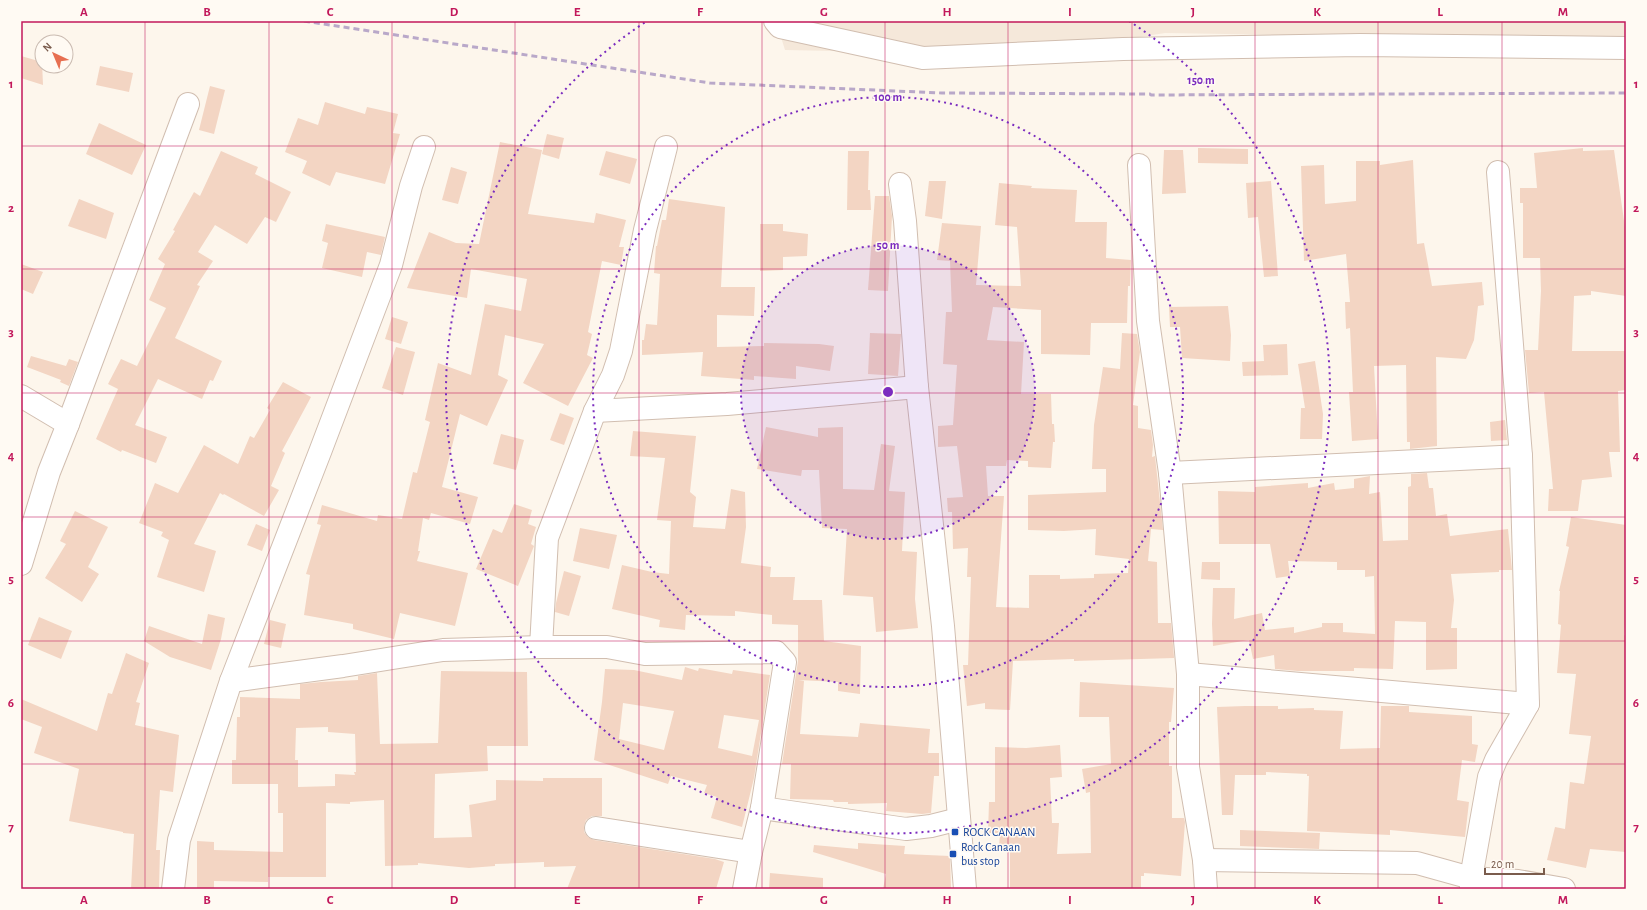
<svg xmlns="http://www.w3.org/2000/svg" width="1647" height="910" viewBox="0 0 1647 910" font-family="'Alegreya Sans',sans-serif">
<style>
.residential{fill:#f5e8da}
.building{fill:#f3d5c3;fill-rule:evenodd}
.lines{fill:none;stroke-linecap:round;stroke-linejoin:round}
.minor-casing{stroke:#d1beb0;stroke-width:24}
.minor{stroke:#fff;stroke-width:22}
.rail{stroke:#b9a8c9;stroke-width:3;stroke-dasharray:6 4;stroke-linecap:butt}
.grid{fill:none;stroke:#c2185b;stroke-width:1;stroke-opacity:0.55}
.ring{fill:none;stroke:#7b2cbf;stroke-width:2;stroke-dasharray:2 4}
.transit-dot{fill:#1a4fb4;stroke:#fffaf3;stroke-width:1.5}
.labels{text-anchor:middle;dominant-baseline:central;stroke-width:3;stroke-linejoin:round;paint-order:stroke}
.transit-label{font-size:12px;fill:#164399;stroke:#fffaf3;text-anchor:start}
.centre{fill:#7b2cbf;stroke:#fffaf3;stroke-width:2}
.ring-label{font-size:12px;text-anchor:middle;font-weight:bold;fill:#7b2cbf;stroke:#fffaf3;stroke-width:3;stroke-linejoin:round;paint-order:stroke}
.neatline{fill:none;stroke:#c2185b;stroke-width:1.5}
.grid-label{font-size:13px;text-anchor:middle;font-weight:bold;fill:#c2185b}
</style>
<rect width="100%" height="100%" fill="#fdf6ec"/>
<path class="residential" d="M776,21h850v20l-461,-8 -138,22 -242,-5z"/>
<g class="building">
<path d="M21,56l21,6 1,23 -22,-7z"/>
<path d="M100,66l33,7 -4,19 -33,-7z"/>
<path d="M210,86l15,4 -11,44 -15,-4z"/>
<path d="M325,102l40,12 2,-7 31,7 -5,19 7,1 -15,50 -49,-12 -6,14 -28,-13 5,-12 -22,-9 13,-34 20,7z"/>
<path d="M99,123l47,22 -14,30 -46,-21z"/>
<path d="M547,134l17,4 -5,21 -17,-5z"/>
<path d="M500,142l42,8 -14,64 66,9 2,-10 30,7 -7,27h5l-3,18 -19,-4 -14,71 4,2 -5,21 6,3 -25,48 -45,-23 21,-39 -39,-9 -7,40 10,5 -21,46 -27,-12 -18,73 36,10 -8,27 -39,-11 -2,7 -6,-2 -5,33h2l-3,10 51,12 -13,53 -55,-13 -6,26 -41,-10v-5l-49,-9 6,-40 -4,-1 15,-49 -4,-1 5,-19 55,16 1,-6 24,4 11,-47 4,1 13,-51 -5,-2 13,-57 33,12 14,-71 36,7 6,-32 -56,-10 -4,29 -60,-10 22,-56 27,11 23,1z"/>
<path d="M1198,148l50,1v15l-50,-1z"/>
<path d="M1583,148v3l31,-1 12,85v61l-35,-5v4l-17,1 -2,55h53l1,39 -8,1 2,61h-11l3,25 -30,3 -4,31h-30l1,-22h4l-9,-97 -15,1 -4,-43h13l3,-59 -1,-33h-17v-55h-3v-15h17l-3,-35z"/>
<path d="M1164,150h19l3,43 -24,1z"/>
<path d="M221,151l37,16 -3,7 36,18 -15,30 -11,-5 -18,27 -32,-19 -17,27 15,9 -16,24 3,1 -25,52 47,23 -9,20 -3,-1 -8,19 -44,-20 -23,46 32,12 -11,26 -34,-13 -1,2 -25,-13 22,-50 -10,-5 13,-25 16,7 29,-58 -17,-8 16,-36 -7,-5 17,-28 -2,-1 21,-38 6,4z"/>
<path d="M606,151l31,8 -7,25 -31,-9z"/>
<path d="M848,151h21l-1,39h2l1,20h-24z"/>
<path d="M1413,160l4,84 7,-1 8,43 50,-4 2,23 -6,1 -4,34 -8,19 -30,-2 1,89 -27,3v-7h-3l-1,-77 -32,1 4,73 -26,2 -3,-49h4l-3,-64 -4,1 -1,-27h5l-4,-48 -42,7 -3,-95 23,-1 1,39 31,-3v-40h24v4z"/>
<path d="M451,167l16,5 -9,32 -16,-4z"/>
<path d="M929,181h17l-4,38 -17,-3z"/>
<path d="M1271,181l7,95 -14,1 -6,-60 -10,1 -2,-35z"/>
<path d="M999,183l33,3 -1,2 46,2 -2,32h32l-1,36 25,2 -1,26h-2l-1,37h-36l-1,32 -49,-1v-44l-48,-3 -6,33 37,2 -3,52h30l1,30h2l1,18h-2l-2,26 -23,-1v-6l-21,-1 -1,6h-20l2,30h16l-8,111 33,1v-33h31v4l34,-1v-4l34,-1 1,-14 -34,-4 1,-26 -32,2 -36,-1v-35l78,-3v-23h-14l2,-44 9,-58 17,2 2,-36 15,1 3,18 -7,53 5,1v22l13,2 2,15 -1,12 3,-1 8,74 -12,-1 -3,32 9,1 1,61h13l3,34v1l-100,3v-2l-61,2 -3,49 -25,-1v-6l-18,3 -4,-41h5l3,-88h-4l1,-29 -15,1 -1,-37h-4l-1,-14 16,-1 -6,-51 -19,1v-21l15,-1 4,-60 -14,-1 3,-52h6l-2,-51 -13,-1 5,-37 39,3 -5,59 45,1 -4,-59 -22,-2z"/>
<path d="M875,196h14l3,20 -4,75 -20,-1z"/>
<path d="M79,199l35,14 -8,26 -38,-13z"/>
<path d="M669,199l56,8 -4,80h34l-1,29 -37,-1v32l47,-1v-3l55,1 15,2 -4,25 -34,-5v13l-42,-3v4l-53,-4 2,-24 -61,3v-15h2l2,-16 11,1 3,-51 -6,-1 2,-27h1l5,-26h4z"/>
<path d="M326,224l59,13 -4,18 -14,-3 -5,25 -40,-9 6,-25 -6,-2z"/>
<path d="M760,224h23v7l25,3 -1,22 -24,1v13l-23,1z"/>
<path d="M21,264l22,8 -10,22 -12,-5z"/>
<path d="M1228,306l3,29 -1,26 -48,-3 -2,-31h-10l-1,-20z"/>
<path d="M392,317l16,5 -7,22 -16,-5z"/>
<path d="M870,333l31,1 -3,42 -30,-2z"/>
<path d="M1287,344l1,31 -45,1 -1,-14 22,-1 -1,-16z"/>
<path d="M396,347l19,5 -12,43 -21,-7z"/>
<path d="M31,356l35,10 3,-7 9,3 -9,24 -9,-4 1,-2 -34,-13z"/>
<path d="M1315,361l8,53 -1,25h-22l1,-31h4l-7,-44z"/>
<path d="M283,382l28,15 -29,54 3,2 -14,33 8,4 -15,26 -40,-22 -1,1 -3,-2 -26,51 22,7 -12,41 -47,-15 12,-37 -8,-4 2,-4 -24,-9 16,-40 23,10 26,-48 34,19 12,-28 4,2 16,-28 -3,-2z"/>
<path d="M560,413l14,5 -10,27 -14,-5z"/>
<path d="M1505,420l2,20 -16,1 -1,-19z"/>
<path d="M766,427l52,10v-9l25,-1v62l31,1 7,-46 14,2 -6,45 16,1 -3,59 15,1 -2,47 3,29 -42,4 -3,-35 -30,-2 4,-66 -25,-1 -3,-58h-17l-1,6 -44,-7z"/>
<path d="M633,431l63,5 -6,56 6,5 -3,30 32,2 6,-40 14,3 1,35 -5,36 30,4 -1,10h25l-2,23h29l2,41 37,5 -1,48 -22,-3v-9l-39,-2 5,1 -4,53 58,3 2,-14 70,6 -2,24h11v23h-5l-3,37 -9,1 -36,-3 1,-8 -39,1v-2h-14l-1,-2 -43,-1 1,-35h-9l16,-103v-36l-26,-1v-9l-37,-4v5l-49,-1 -1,15 -26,-3 1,-7 -48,-11 10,-44 30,7 17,2 2,-53 -14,-1 8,-62 -35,-2z"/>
<path d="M501,434l23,6 -8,30 -23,-6z"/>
<path d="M1427,473l2,15h4l3,28 11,-2 3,22 58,-7 4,41h-13v2l-48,2 3,26 -3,28h6v41l-31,1v-48l-31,-1 -2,48 -39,-1v3h-56l-23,-2 -1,-14 -21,4 -4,-19 -36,6 -1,-22 1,-36h22l-1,31 28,-6 3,17 29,-3v6l28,-6v-4h21v9l32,2 -1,-58 -9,1v-7h-28v-8l-49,-1 2,15 -14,2 -6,-34h-51l-1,-53 37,1v-5l53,-4v5l26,-5 1,7 19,-2v-9l16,-3 -1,18 11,-2 3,49 25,-1v-53l3,-1v-12z"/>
<path d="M514,504l18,6 -4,14 8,3 -5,17 3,2 -16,40 -42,-17 17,-40 9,4z"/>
<path d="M75,511l33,16 -20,40 11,7 -17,28 -37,-24 21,-34 -6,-3z"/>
<path d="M1571,517l55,8v88l-2,22 2,1v216l-36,-3 -4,19 -39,-8 8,-33 10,2 5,-47 14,2 7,-48 -22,-2 7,-60 -19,-1 4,-48 -3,-1 2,-33h-1l10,-44 -3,-1z"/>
<path d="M256,524l14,6 -8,21 -15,-6z"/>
<path d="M580,528l37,7 -8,34 -36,-8z"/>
<path d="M1202,562h18v18l-19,-1z"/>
<path d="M564,571l17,5 -12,40 -14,-4 1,-9z"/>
<path d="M208,614l17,4 -4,21 -10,31 -41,-13 -26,-16 5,-15 53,18z"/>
<path d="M39,617l33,14 -11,28 -33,-14z"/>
<path d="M270,620l16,4 -5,24 -17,-4z"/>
<path d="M126,653l23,10 -13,39 4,1 -5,22 44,10 -6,57 -13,-2 -4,60h4l-1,39h-28l3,-55 -11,-1v-1l-54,-11 10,-52 -45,-16 8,-26 -21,-8v-20l76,32 11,-38 4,1z"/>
<path d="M685,667l13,4 1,-3 33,6 1,-4 37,5 -16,103 -12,49 -31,-9 6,-21 -13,-4 3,-8 -36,-9 -3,8 -74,-24 8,-58 3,-33 29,1 48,10zM623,703l51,8 -10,39 -45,-11zM724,715l35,5 -7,36 -34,-8z"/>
<path d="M441,671l86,1 1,74h-41l1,25 -53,3 -1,64 38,-1 -3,-32 27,-5v-20l47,1v-3h59v38h-10l-6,4 -2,6v6l4,5 6,3 121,19 9,3 -8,27h-149l9,-23 -32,1v-5l-49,2v2l-26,2 -51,-5v2l-33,1 -1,-66 -34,2v2l-24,-1v74h-58v5l-54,-1v8h-17v-48l17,1v8l69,2v-39h-5v-29h-46v-24h4l1,-43h3v-20l60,2v-15l21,-2 37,-2v-4l19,-3 3,71 58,-1zM328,727v5l27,2 1,38h-2l1,3 -20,-1v12l-37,1v-27h-3l1,-32z"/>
<path d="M1080,682l94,6 -3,34h-2v44h3v52h12l1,4 -4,54 -37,-3v3h-3v13h-131v-42h-11l1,-14h-12l1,-31h6v-55l31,1 34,-3 2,32 -12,1 2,45h7l-2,31 34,-1 -1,-61 -4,1 -4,-24 29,-5 -2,-47h-30z"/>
<path d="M1245,706h33v3l36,-1v2l29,1 -3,38 40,-1 1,-42h28v6l63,4v28l6,1 -3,17 -13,-2 -5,40 12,2 -4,35 -75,-7v5l-83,-4 2,-55h-2v-2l-41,-2v3h-31l-2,40h-11l-5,-108z"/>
<path d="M1240,830l80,3 -1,16 -79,-3z"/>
<path d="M858,843l47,3 -1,8 46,2 1,33h-68l3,-15 -73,-22 1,-7 44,4z"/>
<path d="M770,873l53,5v11h-54z"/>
</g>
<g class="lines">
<g class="minor-casing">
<g id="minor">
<path d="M775,21l5,6 143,31 200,-9 237,-4 266,3"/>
<path d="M1139,165l9,156 22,152 18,201v93l16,93 2,29"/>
<path d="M900,184l5,37 12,166 26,239 22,263"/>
<path d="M21,396l47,28"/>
<path d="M595,411l132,-7 190,-17"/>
<path d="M1170,473l351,-17"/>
<path d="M21,564l28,-92 19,-48 120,-320"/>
<path d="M541,647l6,-109 48,-127 18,-36 8,-24 24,-121 21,-83"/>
<path d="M1188,674l340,30"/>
<path d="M231,681l112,-15 100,-16 98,-3h66l38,7 131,-2 9,10 -23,146 -11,44 -7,37"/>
<path d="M762,808l144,21 25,-3 28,-7"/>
<path d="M596,828l155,24"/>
<path d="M1204,860l213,3 54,15 47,3 46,8"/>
<path d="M173,889l6,-49 52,-159 89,-229 71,-187 20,-79 13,-39"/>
<path d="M1471,889v-11l18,-101 7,-17 32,-56 -7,-248 -23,-284"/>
</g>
</g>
<use href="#minor" class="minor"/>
<path class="rail" d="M304,21l406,62 232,10 208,1 1,1 475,-2"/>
</g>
<path class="grid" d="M145,21v868M269,21v868M392,21v868M515,21v868M639,21v868M762,21v868M885,21v868M1008,21v868M1132,21v868M1255,21v868M1378,21v868M1502,21v868M21,146h1605M21,269h1605M21,393h1605M21,517h1605M21,641h1605M21,764h1605"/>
<circle cx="888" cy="392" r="147" fill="#7b2cbf" fill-opacity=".12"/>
<g class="ring">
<circle cx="888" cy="392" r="147"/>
<circle cx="888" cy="392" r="295"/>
<path d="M1129 21A442 442 0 1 1 647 21"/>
</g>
<g class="transit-dot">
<rect x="951" y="828" width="8" height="8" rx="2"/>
<rect x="949" y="850" width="8" height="8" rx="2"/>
</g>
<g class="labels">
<g class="transit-label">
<text x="963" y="832">ROCK CANAAN</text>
<text x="961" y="847">Rock Canaan<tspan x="961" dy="14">bus stop</tspan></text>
</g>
</g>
<circle cx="888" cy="392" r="6" class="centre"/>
<g class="ring-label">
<text x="1201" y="84">150 m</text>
<text x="888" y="101">100 m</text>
<text x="888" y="249">50 m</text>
</g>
<rect width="1647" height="910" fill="none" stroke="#fffaf3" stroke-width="44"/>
<g transform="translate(54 54) rotate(316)"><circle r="19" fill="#fffaf3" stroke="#cabbb1"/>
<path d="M0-3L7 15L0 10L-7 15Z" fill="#e76f51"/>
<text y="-6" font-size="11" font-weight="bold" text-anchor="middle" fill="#7a5c4d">N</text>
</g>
<path d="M1485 868v6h59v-6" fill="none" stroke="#7a5c4d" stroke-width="2"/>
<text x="1491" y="868" font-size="12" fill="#7a5c4d" stroke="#fffaf3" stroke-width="3" paint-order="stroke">20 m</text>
<rect x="22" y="22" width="1603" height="866" class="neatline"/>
<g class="grid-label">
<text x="84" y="16">A</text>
<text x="207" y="16">B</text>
<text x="330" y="16">C</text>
<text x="454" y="16">D</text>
<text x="577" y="16">E</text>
<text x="700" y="16">F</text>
<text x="824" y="16">G</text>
<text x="947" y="16">H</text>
<text x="1070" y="16">I</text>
<text x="1193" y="16">J</text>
<text x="1317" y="16">K</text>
<text x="1440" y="16">L</text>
<text x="1563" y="16">M</text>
<text x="11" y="88">1</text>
<text x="1636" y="88">1</text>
<text x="11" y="212">2</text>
<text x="1636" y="212">2</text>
<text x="11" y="336">3</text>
<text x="1636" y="336">3</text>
<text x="11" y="460">4</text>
<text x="1636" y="460">4</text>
<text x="11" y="583">5</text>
<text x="1636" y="583">5</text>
<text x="11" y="707">6</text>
<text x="1636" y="707">6</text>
<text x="11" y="831">7</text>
<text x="1636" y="831">7</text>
<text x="84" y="904">A</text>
<text x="207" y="904">B</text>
<text x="330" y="904">C</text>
<text x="454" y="904">D</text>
<text x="577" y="904">E</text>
<text x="700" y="904">F</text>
<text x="824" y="904">G</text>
<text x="947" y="904">H</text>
<text x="1070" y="904">I</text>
<text x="1193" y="904">J</text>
<text x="1317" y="904">K</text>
<text x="1440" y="904">L</text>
<text x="1563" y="904">M</text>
</g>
</svg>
